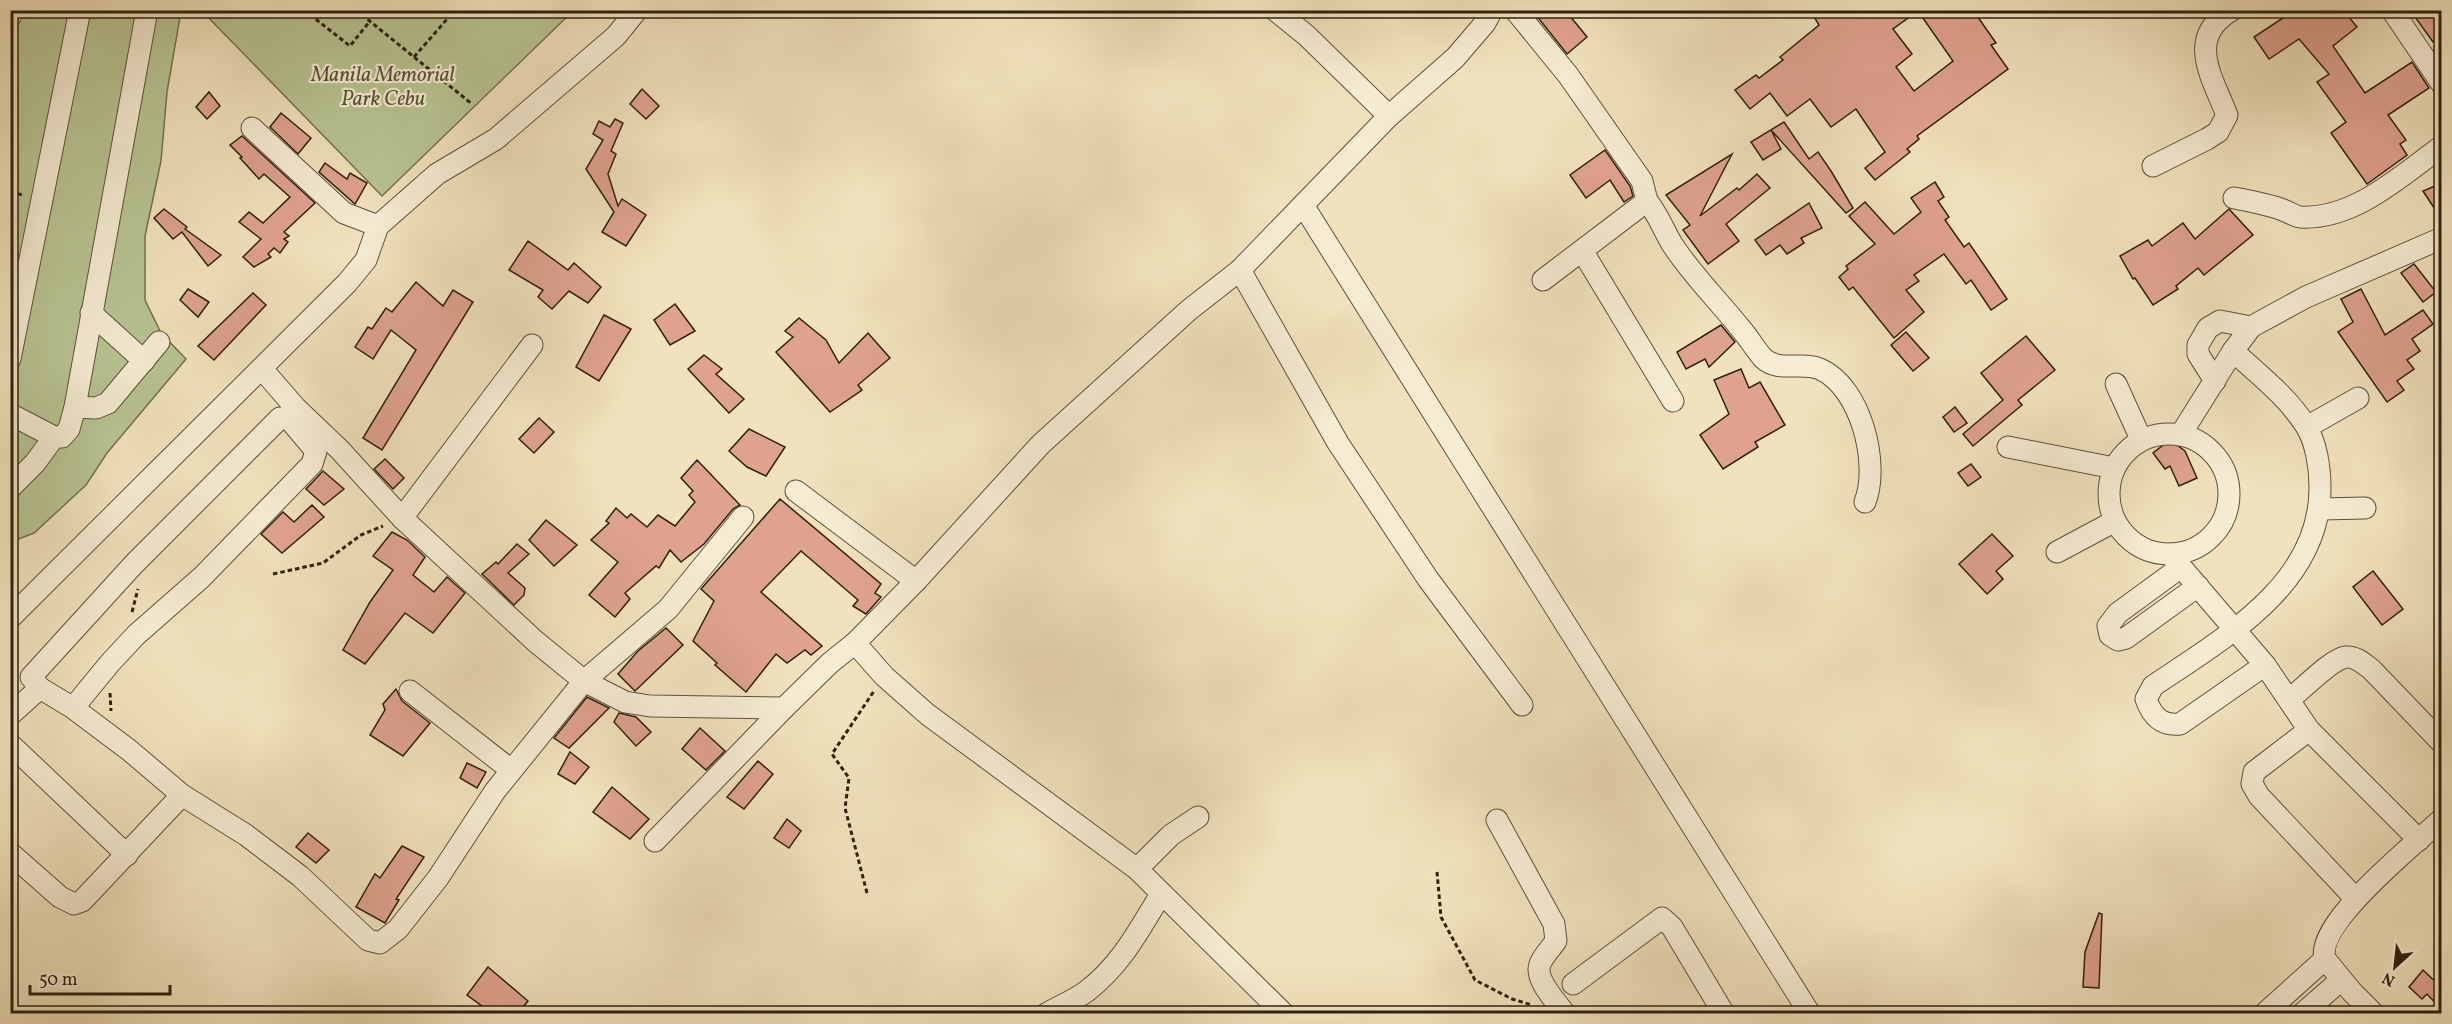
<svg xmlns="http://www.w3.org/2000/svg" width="2452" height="1024" viewBox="0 0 2452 1024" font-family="Vollkorn,serif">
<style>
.green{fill:#b8c493;stroke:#737252;stroke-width:1.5}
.building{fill:#dfa28f;stroke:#2e2111;stroke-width:1.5;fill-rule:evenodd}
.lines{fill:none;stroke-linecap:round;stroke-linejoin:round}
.minor-casing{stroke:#5f513c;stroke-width:23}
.path{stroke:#2e2111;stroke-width:3;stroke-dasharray:4.5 3;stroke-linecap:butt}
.minor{stroke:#f6ecd4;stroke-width:21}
.labels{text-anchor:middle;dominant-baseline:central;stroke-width:4.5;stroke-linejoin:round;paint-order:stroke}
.park-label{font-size:21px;font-style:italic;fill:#575238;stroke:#f6ecd4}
</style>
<rect width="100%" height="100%" fill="#f1e2bd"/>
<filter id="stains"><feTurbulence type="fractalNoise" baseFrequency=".00333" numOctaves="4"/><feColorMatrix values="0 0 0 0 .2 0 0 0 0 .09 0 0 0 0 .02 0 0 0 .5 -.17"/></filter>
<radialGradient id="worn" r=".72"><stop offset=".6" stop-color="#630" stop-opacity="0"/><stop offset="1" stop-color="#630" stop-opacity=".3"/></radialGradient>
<g class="green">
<path d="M11,11h170l-14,81 -6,69 -16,75v64l16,33 25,26 -79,94 -21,32 -52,48 -23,9z"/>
<path d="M202,11h371l-191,185z"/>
</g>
<g class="building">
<path d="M1532,10h33l22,27 -20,17z"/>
<path d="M1810,10h163l23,33 -5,2 17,24 -91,67 2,3 -12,10 3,3 -35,28 -10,-12 20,-16 -29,-43 -25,18 -21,-28 -23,17 -17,-23 -20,16 -15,-19 21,-15 3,3 24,-18 -3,-3 39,-32zM1918,11l35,50 -39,30 -18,-24 16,-13 -19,-25z"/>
<path d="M2276,10h67l14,17 -24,19 32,47 47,-31 17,26 -41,27 18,25 -6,4 7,11 -40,29 -36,-51 15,-11 -29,-40 12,-8 -30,-35 -30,20 -15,-22 29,-19z"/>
<path d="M2410,10h32v24l-9,8z"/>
<path d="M642,89l17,17 -13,13 -16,-15z"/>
<path d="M209,92l11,14 -13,13 -11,-12z"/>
<path d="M281,113l30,25 -13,16 -28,-27z"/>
<path d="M615,119l8,4 -12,28 5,3 -8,20 10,32 4,-7 24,16 -20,31 -24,-14 12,-20 -28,-43 17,-29 -10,-6 6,-13 11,6z"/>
<path d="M1784,122l25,37 9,-7 13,19 22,37 -7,5 -75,-83 10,19 -18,11 -12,-18z"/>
<path d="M242,136l73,67 -31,29 5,4 -5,3 4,3 -8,11 -6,-5 -6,6 3,3 -17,10 -11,-10 18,-18 -22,-17 10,-10 14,11 27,-26 -26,-23 -5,5 -19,-21 2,-1 -12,-12z"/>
<path d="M1605,150l25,36 3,10 -9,6 -14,-22 -24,18 -16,-23z"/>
<path d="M1732,154l-32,62 37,-28 2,2 18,-16 13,14 -44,36 13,17 -31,23 -25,-34 7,-5 -24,-30z"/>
<path d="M325,163l22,16 3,-6 17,10 -12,21 -36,-32z"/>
<path d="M1935,182l9,15 -6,4 11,16 -4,3 19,27 5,-4 38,56 -16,11 -20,-30 -5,4 -22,-30 -30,21 5,6 -13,9 18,22 -30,26 -41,-51 -4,3 -10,-13 9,-8 -2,-3 29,-22 -26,-28 16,-14 29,32 27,-22 -10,-14z"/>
<path d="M2442,183v37l-19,-29z"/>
<path d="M1809,203l13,25 -21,10 3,5 -17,11 -7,-9 -14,10 -11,-15z"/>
<path d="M164,209l23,18 -2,2 36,26 -13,11 -26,-34 -9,7 -19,-21z"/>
<path d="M2229,209l24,26 -49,40 -6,-7 -22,18 2,3 -25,16 -18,-27 -2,1 -13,-23 28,-16 4,6 31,-23 12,16z"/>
<path d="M528,241l40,29 6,-7 27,24 -13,16 -19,-12 -17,18 -14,-12 5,-7 -34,-20z"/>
<path d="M2414,264l22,28 -13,10 -22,-29z"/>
<path d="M416,282l27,24 10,-16 20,12 -91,148 -19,-12 53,-88 -25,-20 -18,29 -18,-12 13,-20 4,2 14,-21 6,4z"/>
<path d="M188,289l21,13 -11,15 -18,-17z"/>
<path d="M2361,289l24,46 38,-25 10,14 -21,15 8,12 -13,9 7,9 -17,12 7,9 -17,12 -49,-70 15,-10 -12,-23z"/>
<path d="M253,293l13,12 -52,55 -16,-14z"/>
<path d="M675,304l20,27 -25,14 -16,-25z"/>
<path d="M604,315l27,14 -32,52 -23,-14z"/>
<path d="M799,318l27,22 13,23 29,-30 22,25 -32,27 4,5 -32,22 -54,-60 17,-15 -8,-6z"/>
<path d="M1721,325l14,17 -26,25 -4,-8 -19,10 -9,-17z"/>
<path d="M1906,332l23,26 -16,13 -22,-26z"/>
<path d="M2026,336l29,34 -37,30 4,5 -49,41 -10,-12 40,-34 -22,-27z"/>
<path d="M704,355l18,14 -6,5 28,25 -15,14 -41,-44z"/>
<path d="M1741,369l8,19 11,-6 25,43 -30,17 3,5 -35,22 -23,-34 29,-21 -15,-34z"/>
<path d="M1955,407l12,16 -13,9 -11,-15z"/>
<path d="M539,418l15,14 -20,21 -15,-14z"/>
<path d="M749,429l36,18 -19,29 -19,-9 -18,-16z"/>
<path d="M2170,440l15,11 12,27 -18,8 -9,-20 -5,3 -12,-16z"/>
<path d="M385,459l19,19 -11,11 -19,-20z"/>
<path d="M697,460l43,45 -7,4 -29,35 -23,18 -11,-12 -11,18 -3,-2 -31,27 5,6 -15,18 -26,-22 29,-33 -27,-22 18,-17 -3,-2 10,-13 11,10 4,-4 16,13 11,-12 17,11 20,-24 -6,-7 4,-4 -12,-13z"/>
<path d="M1971,464l10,13 -13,9 -10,-13z"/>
<path d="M323,471l21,18 -20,16 -18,-16z"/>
<path d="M780,499l101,85 -6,9 6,4 -15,17 -13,-8 5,-6 -57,-49 -40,41 61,54 -11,9 -6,-5 -18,13 -11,-9 -30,38 -31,-27 2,-2 -24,-22 21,-40 -13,-12z"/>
<path d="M312,505l12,12 -42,36 -21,-19 22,-22 11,10z"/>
<path d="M546,520l31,25 -23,21 -25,-26z"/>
<path d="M392,532l15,8 18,17 -12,18 21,17 13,-15 18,16 -32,40 -28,-20 -40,51 -22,-14 27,-48 23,-32 -20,-14z"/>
<path d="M1992,534l21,22 -17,15 7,8 -16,15 -28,-30z"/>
<path d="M517,544l12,10 -21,19 17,15 -1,7 -10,10 -32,-31 14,-12 2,2z"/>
<path d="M2373,571l30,38 -21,16 -29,-38z"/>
<path d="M666,628l17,17 -48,46 -17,-17 20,-23z"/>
<path d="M396,689l6,12 28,22 -27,33 -33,-21 15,-25 -2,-6z"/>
<path d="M587,697l22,11 -40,40 -15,-10z"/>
<path d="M619,713l17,4 15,15 -15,14 -22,-24z"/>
<path d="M700,728l25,23 -19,19 -24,-21z"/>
<path d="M570,752l19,15 -14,17 -17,-10z"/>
<path d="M758,761l15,13 -29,35 -17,-12z"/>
<path d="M467,763l19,9 -9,16 -17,-10z"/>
<path d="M612,787l37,32 -19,20 -37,-27z"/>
<path d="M787,819l14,12 -12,17 -15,-10z"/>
<path d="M308,833l21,17 -13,13 -20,-16z"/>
<path d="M402,846l22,11 -28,42 3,1 -14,23 -29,-16 19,-33 5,4z"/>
<path d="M2099,913l3,1 -3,74 -16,-1 2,-35z"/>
<path d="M488,967l40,34 -11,13h-24l-26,-19z"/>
<path d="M2423,970l19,18v22l-15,-16 -5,5 -13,-12z"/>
</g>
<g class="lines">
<g class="minor-casing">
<g id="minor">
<path d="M1275,10l31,25 83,81"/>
<path d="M1515,10l53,65 74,106 5,20 -104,79"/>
<path d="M2392,10l50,74"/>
<path d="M10,17l2,-7"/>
<path d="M252,128l92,85 34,13"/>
<path d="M2153,166l54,-27 11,-7 9,-17c-15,-38 -42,-78 5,-105"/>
<path d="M2234,198c16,3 34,6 49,12 6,2 11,6 17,7 54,3 101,-41 142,-71"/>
<path d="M1647,201c11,13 16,28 25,43 20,31 46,56 69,85 8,9 14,20 22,29 15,15 39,3 57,11 41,18 60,95 45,133"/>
<path d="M1303,205l507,809"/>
<path d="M1583,252l90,149"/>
<path d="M1240,270l98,173 90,136 94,126"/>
<path d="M91,313l53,48"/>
<path d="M2233,351c25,23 54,45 73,75 10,16 14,41 14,61 1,97 -96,151 -167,199l-7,13c6,17 15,27 34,25l85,-59"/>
<path d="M10,359l70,-349"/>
<path d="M262,369l33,38 45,43 62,68 133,123 49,40 41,21 25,4 134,2 46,-45 25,-20 61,-62 125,-137 148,-134 51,-40 149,-154 66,-58 30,-35 7,-13"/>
<path d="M2215,381l-17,-27v-9l10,-17 12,-7 31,6"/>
<path d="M2116,384l25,55"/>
<path d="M75,407l21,1 12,-5 51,-61"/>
<path d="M10,414l44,23h8l7,-8 6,-22 72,-397"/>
<path d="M2307,427l51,-29"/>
<circle cx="2169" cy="494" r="60"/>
<path d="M2181,434l52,-83 18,-24 55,-30 136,-59"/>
<path d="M2008,447l106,21"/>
<path d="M10,488l25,-25 19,-26"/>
<path d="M796,491l120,90"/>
<path d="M2320,509l45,-1"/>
<path d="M402,518l130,-173"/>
<path d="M2057,552l58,-31"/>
<path d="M2170,554l95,111 44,65 110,110"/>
<path d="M2181,567l-63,46 -10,13 2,9 8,5 8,-2 72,-52"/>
<path d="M10,618l337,-335 19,-23 12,-34 59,-52 59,-35 120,-103 21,-26"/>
<path d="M855,643l29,33 43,38 210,155 147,145"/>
<path d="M410,691l101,79"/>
<path d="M2290,699c13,-10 41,-40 56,-42 10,-1 18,7 25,12l71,74"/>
<path d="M73,708l37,-45 26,-28 66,-58 110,-113 4,-13 -27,-32 -9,-1 -146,146 -103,113 9,11 33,20 56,42 53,45 64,40 54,41 68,64 12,3 18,-14 40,-51 57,-87 89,-110 84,-72 75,-92"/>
<path d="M10,715l30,-27"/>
<path d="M2309,730l-55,42 -2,12 7,12 96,102"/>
<path d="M10,744l117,111"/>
<path d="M1497,820l57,104 2,17c-5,7 -13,15 -16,23 -6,16 17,38 25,50"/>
<path d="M655,841l129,-133"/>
<path d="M10,853l50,44 14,7 8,-3 100,-106"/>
<path d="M1137,869l34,-34 27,-18"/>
<path d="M1573,984l89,-66 10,9 52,87"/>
<path d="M1046,1014c14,-8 29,-14 41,-23 34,-26 52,-61 74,-97"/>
<path d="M2264,1014l61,-55"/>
<path d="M2302,1014l39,-34"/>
<path d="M2374,1014l-22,-22 -27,-33c-11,-35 91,-116 117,-140"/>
</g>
</g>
<g class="path">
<path d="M304,10l46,36 20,-25"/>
<path d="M356,10l116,94"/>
<path d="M214,17l5,-7"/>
<path d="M414,57l41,-47"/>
<path d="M10,192l13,3"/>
<path d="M273,574l50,-11 38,-28 22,-9"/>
<path d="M132,612l6,-23"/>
<path d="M10,653l8,9"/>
<path d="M110,693l1,18"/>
<path d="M1437,872l4,45 34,63 37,19 20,6"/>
<path d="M867,893l-22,-85 4,-30 -17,-24 42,-63"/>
</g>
<use href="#minor" class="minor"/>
</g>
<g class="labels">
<g class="park-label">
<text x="383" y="75">Manila Memorial<tspan x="383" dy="24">Park Cebu</tspan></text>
</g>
</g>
<rect width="2452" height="1024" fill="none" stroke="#f1e2bd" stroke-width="36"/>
<rect x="12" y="12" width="2428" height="1000" fill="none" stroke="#2e2111" stroke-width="3"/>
<rect x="18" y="18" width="2416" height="988" fill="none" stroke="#2e2111" stroke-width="1.5"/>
<g transform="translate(2395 967) rotate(207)" stroke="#f6ecd4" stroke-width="4.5" paint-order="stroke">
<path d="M0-4.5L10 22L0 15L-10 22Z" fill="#2e2111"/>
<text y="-9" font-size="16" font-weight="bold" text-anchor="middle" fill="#2e2111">N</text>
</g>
<path d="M30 985v9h140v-9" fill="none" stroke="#2e2111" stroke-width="3"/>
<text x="39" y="985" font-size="18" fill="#2e2111" stroke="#f6ecd4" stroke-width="4.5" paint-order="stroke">50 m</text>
<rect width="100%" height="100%" filter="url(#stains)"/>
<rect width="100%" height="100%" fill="url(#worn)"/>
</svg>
